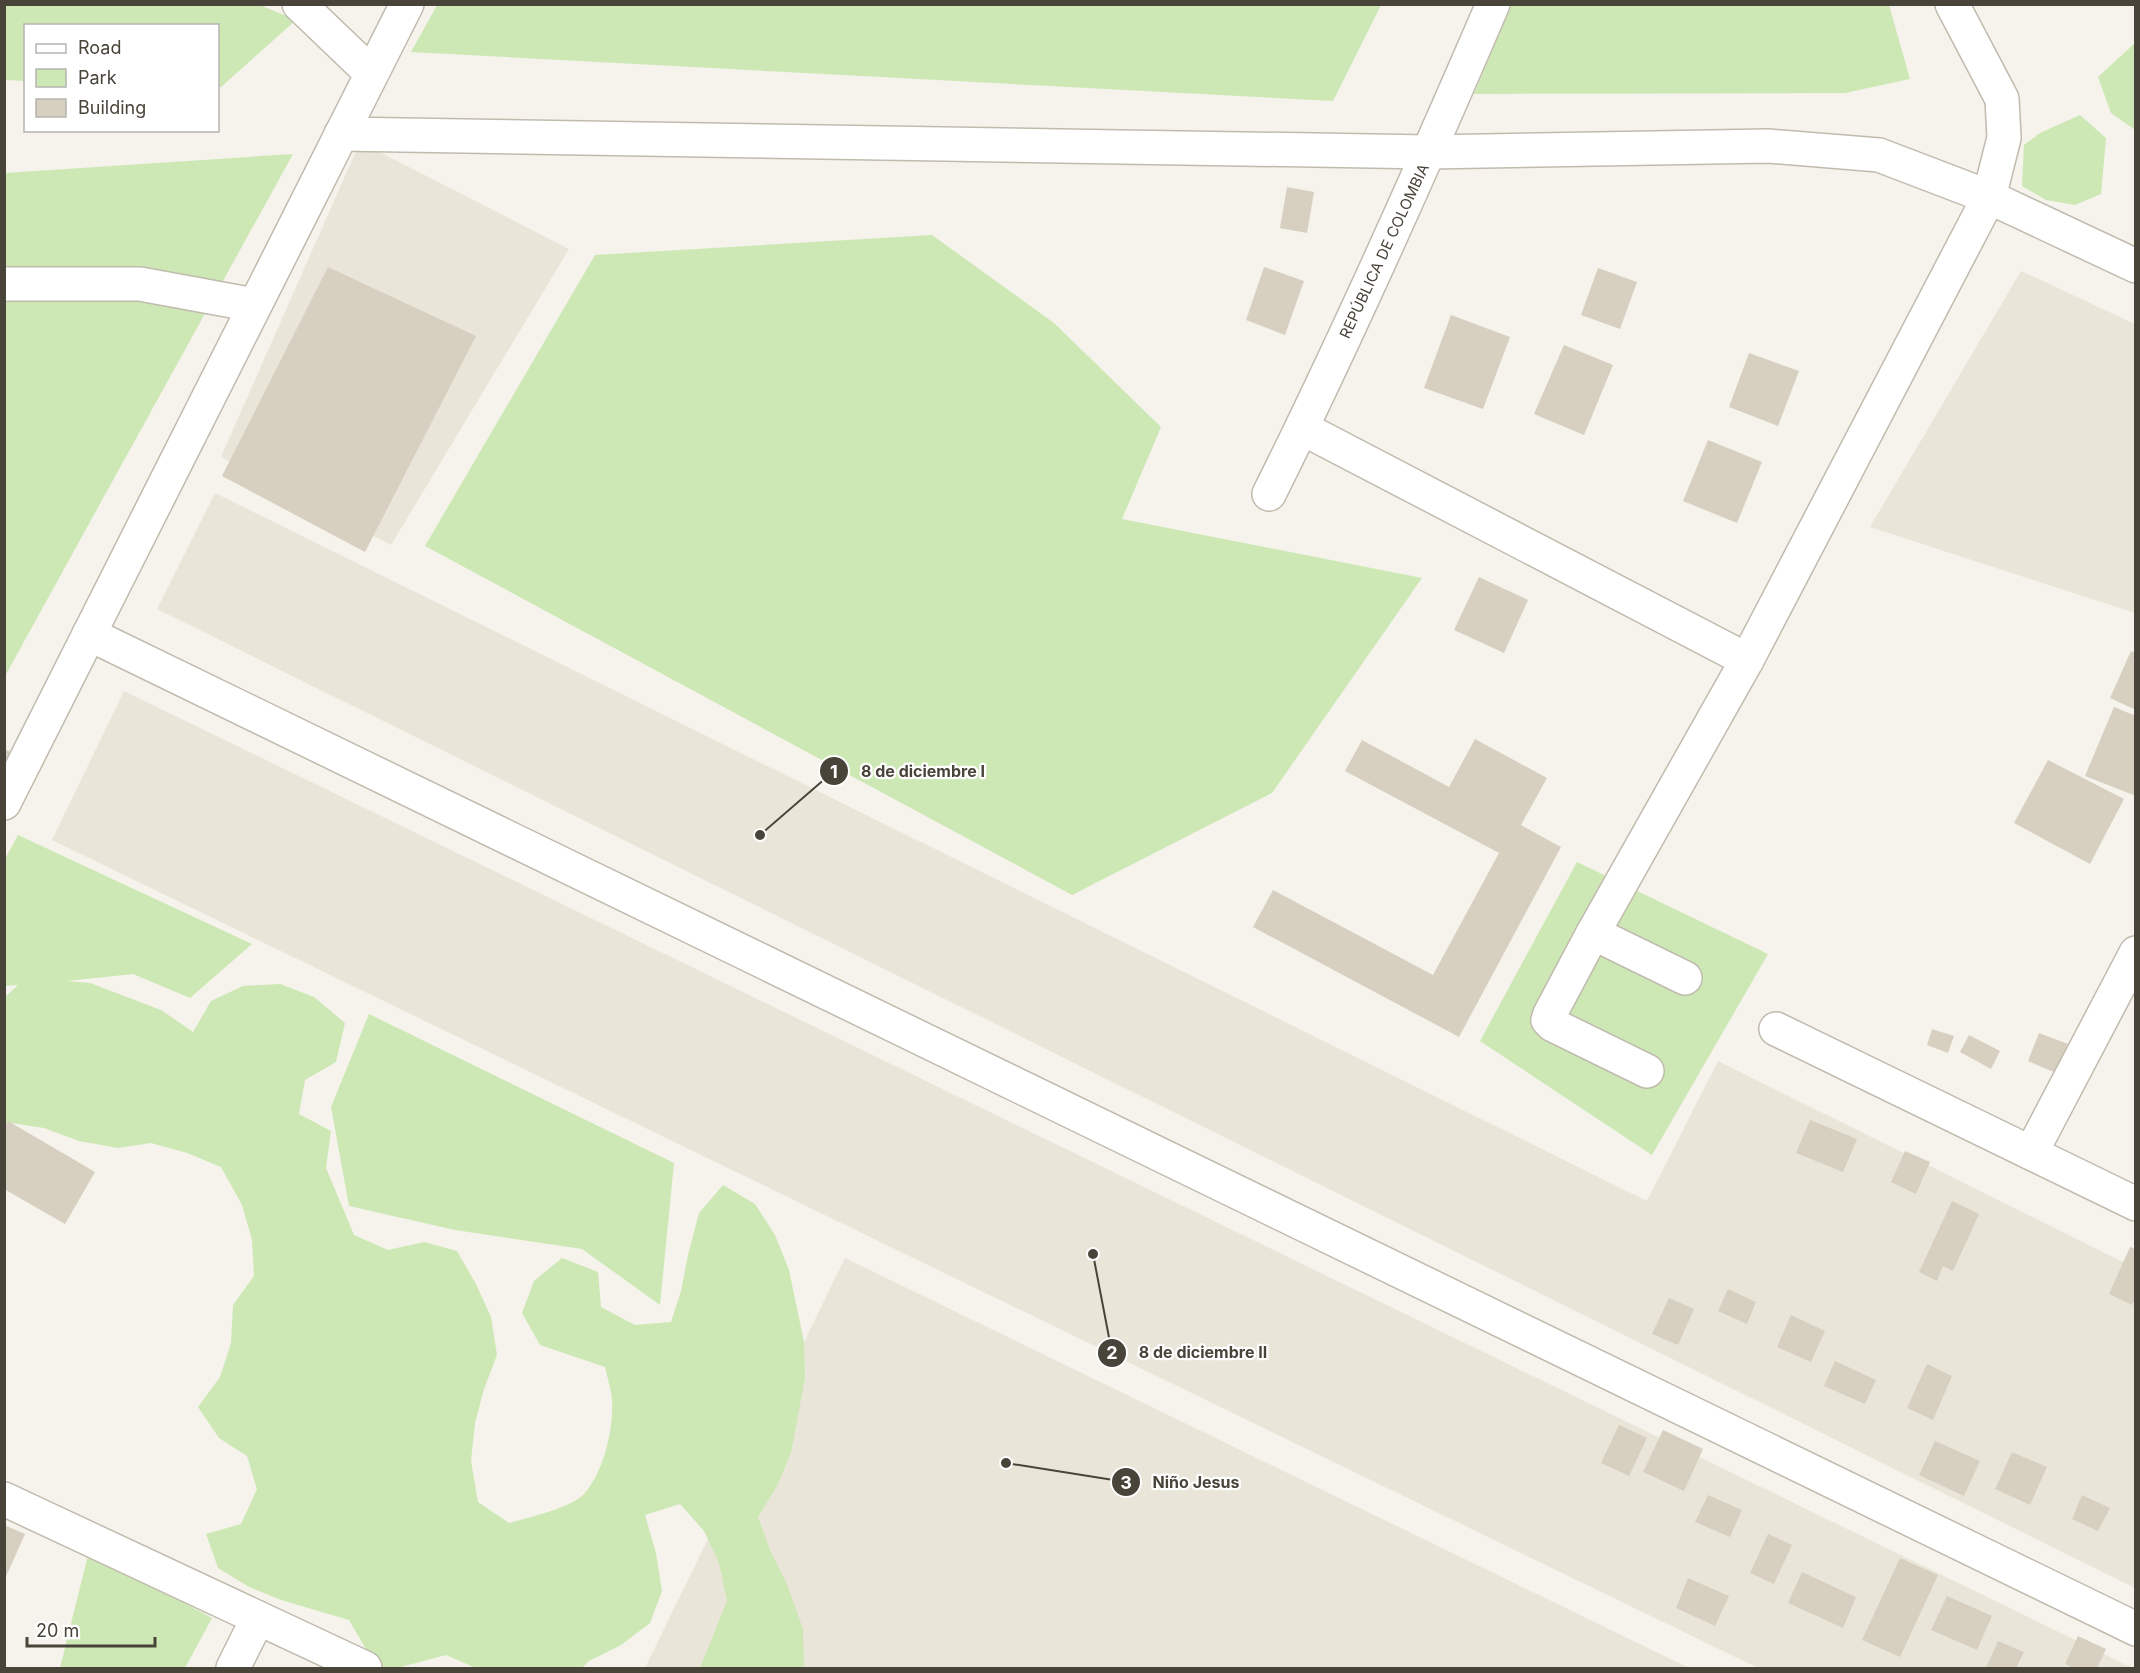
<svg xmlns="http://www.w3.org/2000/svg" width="2140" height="1673" viewBox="0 0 2140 1673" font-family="Inter,sans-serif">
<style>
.residential{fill:#e9e5d9}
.green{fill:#cde8b5}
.building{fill:#d7d0c1}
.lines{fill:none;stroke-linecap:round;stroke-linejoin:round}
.minor-casing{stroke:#c1bbae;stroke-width:36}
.minor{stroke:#fff;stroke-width:33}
.labels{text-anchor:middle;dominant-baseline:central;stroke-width:4.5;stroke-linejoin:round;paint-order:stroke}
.street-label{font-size:15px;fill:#494439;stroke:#fff}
.leader{fill:none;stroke:#494439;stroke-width:2}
.callout-dot{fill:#494439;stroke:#fff;stroke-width:2}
.mark-label{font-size:18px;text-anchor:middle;font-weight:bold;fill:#fff}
.callout-label{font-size:16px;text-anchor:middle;font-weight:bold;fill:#494439;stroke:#fff;stroke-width:4.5;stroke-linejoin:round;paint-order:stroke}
</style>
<rect width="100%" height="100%" fill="#f5f3eb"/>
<g class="residential">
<path d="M360,142l209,107 -178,296 -170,-88z"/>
<path d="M2021,271l114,53v289l-265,-86z"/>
<path d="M215,493l1432,708 71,-140 417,207v320l-1978,-979z"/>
<path d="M124,691l2009,977h-375l-1706,-828z"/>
<path d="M845,1258l844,410h-1044z"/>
</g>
<g class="green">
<path d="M5,5h255l36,15 -75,67h-3v-61h-192l-1,55 -20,-1z"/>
<path d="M437,5v-1l944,1 -48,96 -922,-49z"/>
<path d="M1511,5h378l21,74 -65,14 -371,1z"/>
<path d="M2135,43h1l-1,87 -24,-17 -13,-36z"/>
<path d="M2080,115l26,23 -5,56 -26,11 -29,-5 -24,-14 2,-41 16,-12z"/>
<path d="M293,154l-288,522v-503z"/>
<path d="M932,235l122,88 107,104 -39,92 300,59 -150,215 -200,102 -647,-349 170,-291z"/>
<path d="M18,835l234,109 -62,54 -57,-24 -66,7 23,2 71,27 32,22 18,-31 32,-15 37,-2 34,13 31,26 -9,39 -31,18 -6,34 32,17 -5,37 28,67 34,15 36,-8 33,9 19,33 15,33 6,38 -13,34 -9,34 -4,38 7,41 31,21c18,-5 61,-15 74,-28 21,-22 31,-67 29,-96 -1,-11 -5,-22 -7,-32l-65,-22 -18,-32 12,-32 28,-23 36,14 3,35 34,18 36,-3 10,-31 7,-36 11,-42 24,-28 32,19 20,31 14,35 15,72 1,36 -14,75 -14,33 -19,31 12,33 17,34 16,45 1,39h-104l27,-67 -8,-38 -15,-32 -24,-27 -35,11 11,38 6,38 -12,32 -29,22 -32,16 -7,7h-106l-30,-13 -49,13 -17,-1 -13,-16 -18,-31 -68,-20 -32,-13 -31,-19 -12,-34 35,-10 16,-35 -10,-33 -28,-18 -21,-31 22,-30 11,-34 2,-38 21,-29 -2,-36 -10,-35 -21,-38 -34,-14 -36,-10 -33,5 -39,-7 -35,-13 -39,-6v-125l13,-12 -13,1v-127z"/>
<path d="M1577,862l191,92 -116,201 -172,-114z"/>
<path d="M369,1014l305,149 -14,142 -78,-56 -127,-19 -106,-24 -18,-99z"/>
<path d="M89,1551l123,67 -27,50h-125z"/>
</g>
<g class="building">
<path d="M1287,187l27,5 -7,41 -27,-5z"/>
<path d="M328,267l148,69 -111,216 -143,-76z"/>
<path d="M1264,267l40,14 -19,54 -39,-15z"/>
<path d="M1598,268l39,14 -17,47 -39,-14z"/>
<path d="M1451,315l59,22 -27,72 -59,-21z"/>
<path d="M1564,345l49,20 -29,70 -50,-21z"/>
<path d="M1749,353l50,18 -21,55 -49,-19z"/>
<path d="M1708,440l54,22 -25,61 -54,-22z"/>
<path d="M1479,577l49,23 -24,53 -50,-23z"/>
<path d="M2131,651l5,2v57l-26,-12z"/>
<path d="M2114,707l22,9v80l-51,-20z"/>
<path d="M1475,739l72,39 -26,47 40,22 -102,190 -206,-110 20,-37 160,85 66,-122 -154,-82 17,-31 87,47z"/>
<path d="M4,749l7,3 -7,14z"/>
<path d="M2048,760l76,39 -34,65 -76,-41z"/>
<path d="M1932,1029l22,7 -6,17 -21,-8z"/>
<path d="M2039,1033l29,11 -12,29 -28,-12z"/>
<path d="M1969,1035l31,16 -9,18 -31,-17z"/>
<path d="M1810,1120l47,19 -14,33 -47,-19z"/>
<path d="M8,1121l87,51 -30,52 -61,-35v-62z"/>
<path d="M1905,1151l25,11 -14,32 -25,-12z"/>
<path d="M1952,1201l27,13 -26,57 -10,-5 -6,15 -18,-9z"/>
<path d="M2130,1247l6,2v49l-4,7 -23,-11z"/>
<path d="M1728,1289l28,13 -9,22 -29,-13z"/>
<path d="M1669,1298l25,11 -16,36 -26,-11z"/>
<path d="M1791,1315l34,16 -14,31 -34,-15z"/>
<path d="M1835,1361l41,19 -11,24 -41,-18z"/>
<path d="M1927,1364l25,12 -19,44 -26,-12z"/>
<path d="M1619,1425l28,13 -18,38 -28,-13z"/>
<path d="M1663,1430l40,19 -19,42 -41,-19z"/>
<path d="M1935,1441l45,20 -16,35 -45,-21z"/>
<path d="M2012,1452l35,15 -17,38 -35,-16z"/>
<path d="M1708,1495l34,15 -12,27 -35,-15z"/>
<path d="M2082,1495l28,13 -12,23 -26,-12z"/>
<path d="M4,1525l21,9 -21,47z"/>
<path d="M1768,1534l24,11 -18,39 -24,-11z"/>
<path d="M1900,1558l38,17 -38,82 -38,-17z"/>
<path d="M1802,1572l54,25 -13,31 -55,-25z"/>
<path d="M1688,1578l41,18 -14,30 -39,-18z"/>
<path d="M1947,1596l45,20 -15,34 -46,-20z"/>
<path d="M2078,1636l28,13 -9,19h-24l-8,-4z"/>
<path d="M1998,1641l26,11 -8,16h-30z"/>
</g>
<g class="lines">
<g class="minor-casing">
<g id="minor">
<path d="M299,4l72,69"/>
<path d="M341,134l1088,18 339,-6 111,9 110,42 147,69"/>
<path d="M4,284h136l114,21"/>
<path d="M1302,428l445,232"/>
<path d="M1269,494c80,-160 153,-325 224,-490"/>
<path d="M89,634l2047,995"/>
<path d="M4,803l403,-799"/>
<path d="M1593,933l92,45"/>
<path d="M1776,1029l360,175"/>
<path d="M1647,1071l-94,-46 -5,-5 2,-6 43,-81 154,-273 242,-463 15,-59 -2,-39 -50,-95"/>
<path d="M2031,1153l105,-200"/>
<path d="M4,1499l361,169"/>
<path d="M233,1668l25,-50"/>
</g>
</g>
<use href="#minor" class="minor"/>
</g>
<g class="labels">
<g class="street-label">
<text transform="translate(1384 251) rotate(-65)">REPÚBLICA DE COLOMBIA</text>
</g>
</g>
<path class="leader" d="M760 835L834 771M1093 1254L1112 1353M1006 1463L1126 1482"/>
<g class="callout-dot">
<circle cx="760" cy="835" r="6"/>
<circle cx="1093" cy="1254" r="6"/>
<circle cx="1006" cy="1463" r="6"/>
<circle cx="834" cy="771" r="15"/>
<circle cx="1112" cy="1353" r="15"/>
<circle cx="1126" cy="1482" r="15"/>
</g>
<g class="mark-label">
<text x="834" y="778">1</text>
<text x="1112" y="1359">2</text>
<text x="1126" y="1489">3</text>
</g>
<g class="callout-label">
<text x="923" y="777">8 de diciembre I</text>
<text x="1203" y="1358">8 de diciembre II</text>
<text x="1196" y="1488">Niño Jesus</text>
</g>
<rect width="2140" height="1673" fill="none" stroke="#494439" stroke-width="12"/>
<rect x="24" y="24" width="195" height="108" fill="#ffffff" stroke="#b6b4b0" stroke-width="1.5"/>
<rect x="36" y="44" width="30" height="9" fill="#ffffff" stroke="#b6b4b0" stroke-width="1.5"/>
<text x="78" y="54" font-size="18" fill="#494439">Road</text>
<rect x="36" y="69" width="30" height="18" fill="#cde8b5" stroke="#b6b4b0" stroke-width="1.5"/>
<text x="78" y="84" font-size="18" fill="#494439">Park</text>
<rect x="36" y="99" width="30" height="18" fill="#d7d0c1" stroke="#b6b4b0" stroke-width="1.5"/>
<text x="78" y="114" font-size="18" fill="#494439">Building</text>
<path d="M27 1637v9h128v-9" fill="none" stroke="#494439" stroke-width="3"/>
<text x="36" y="1637" font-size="18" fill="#494439" stroke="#ffffff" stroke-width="4.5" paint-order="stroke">20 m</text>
</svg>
